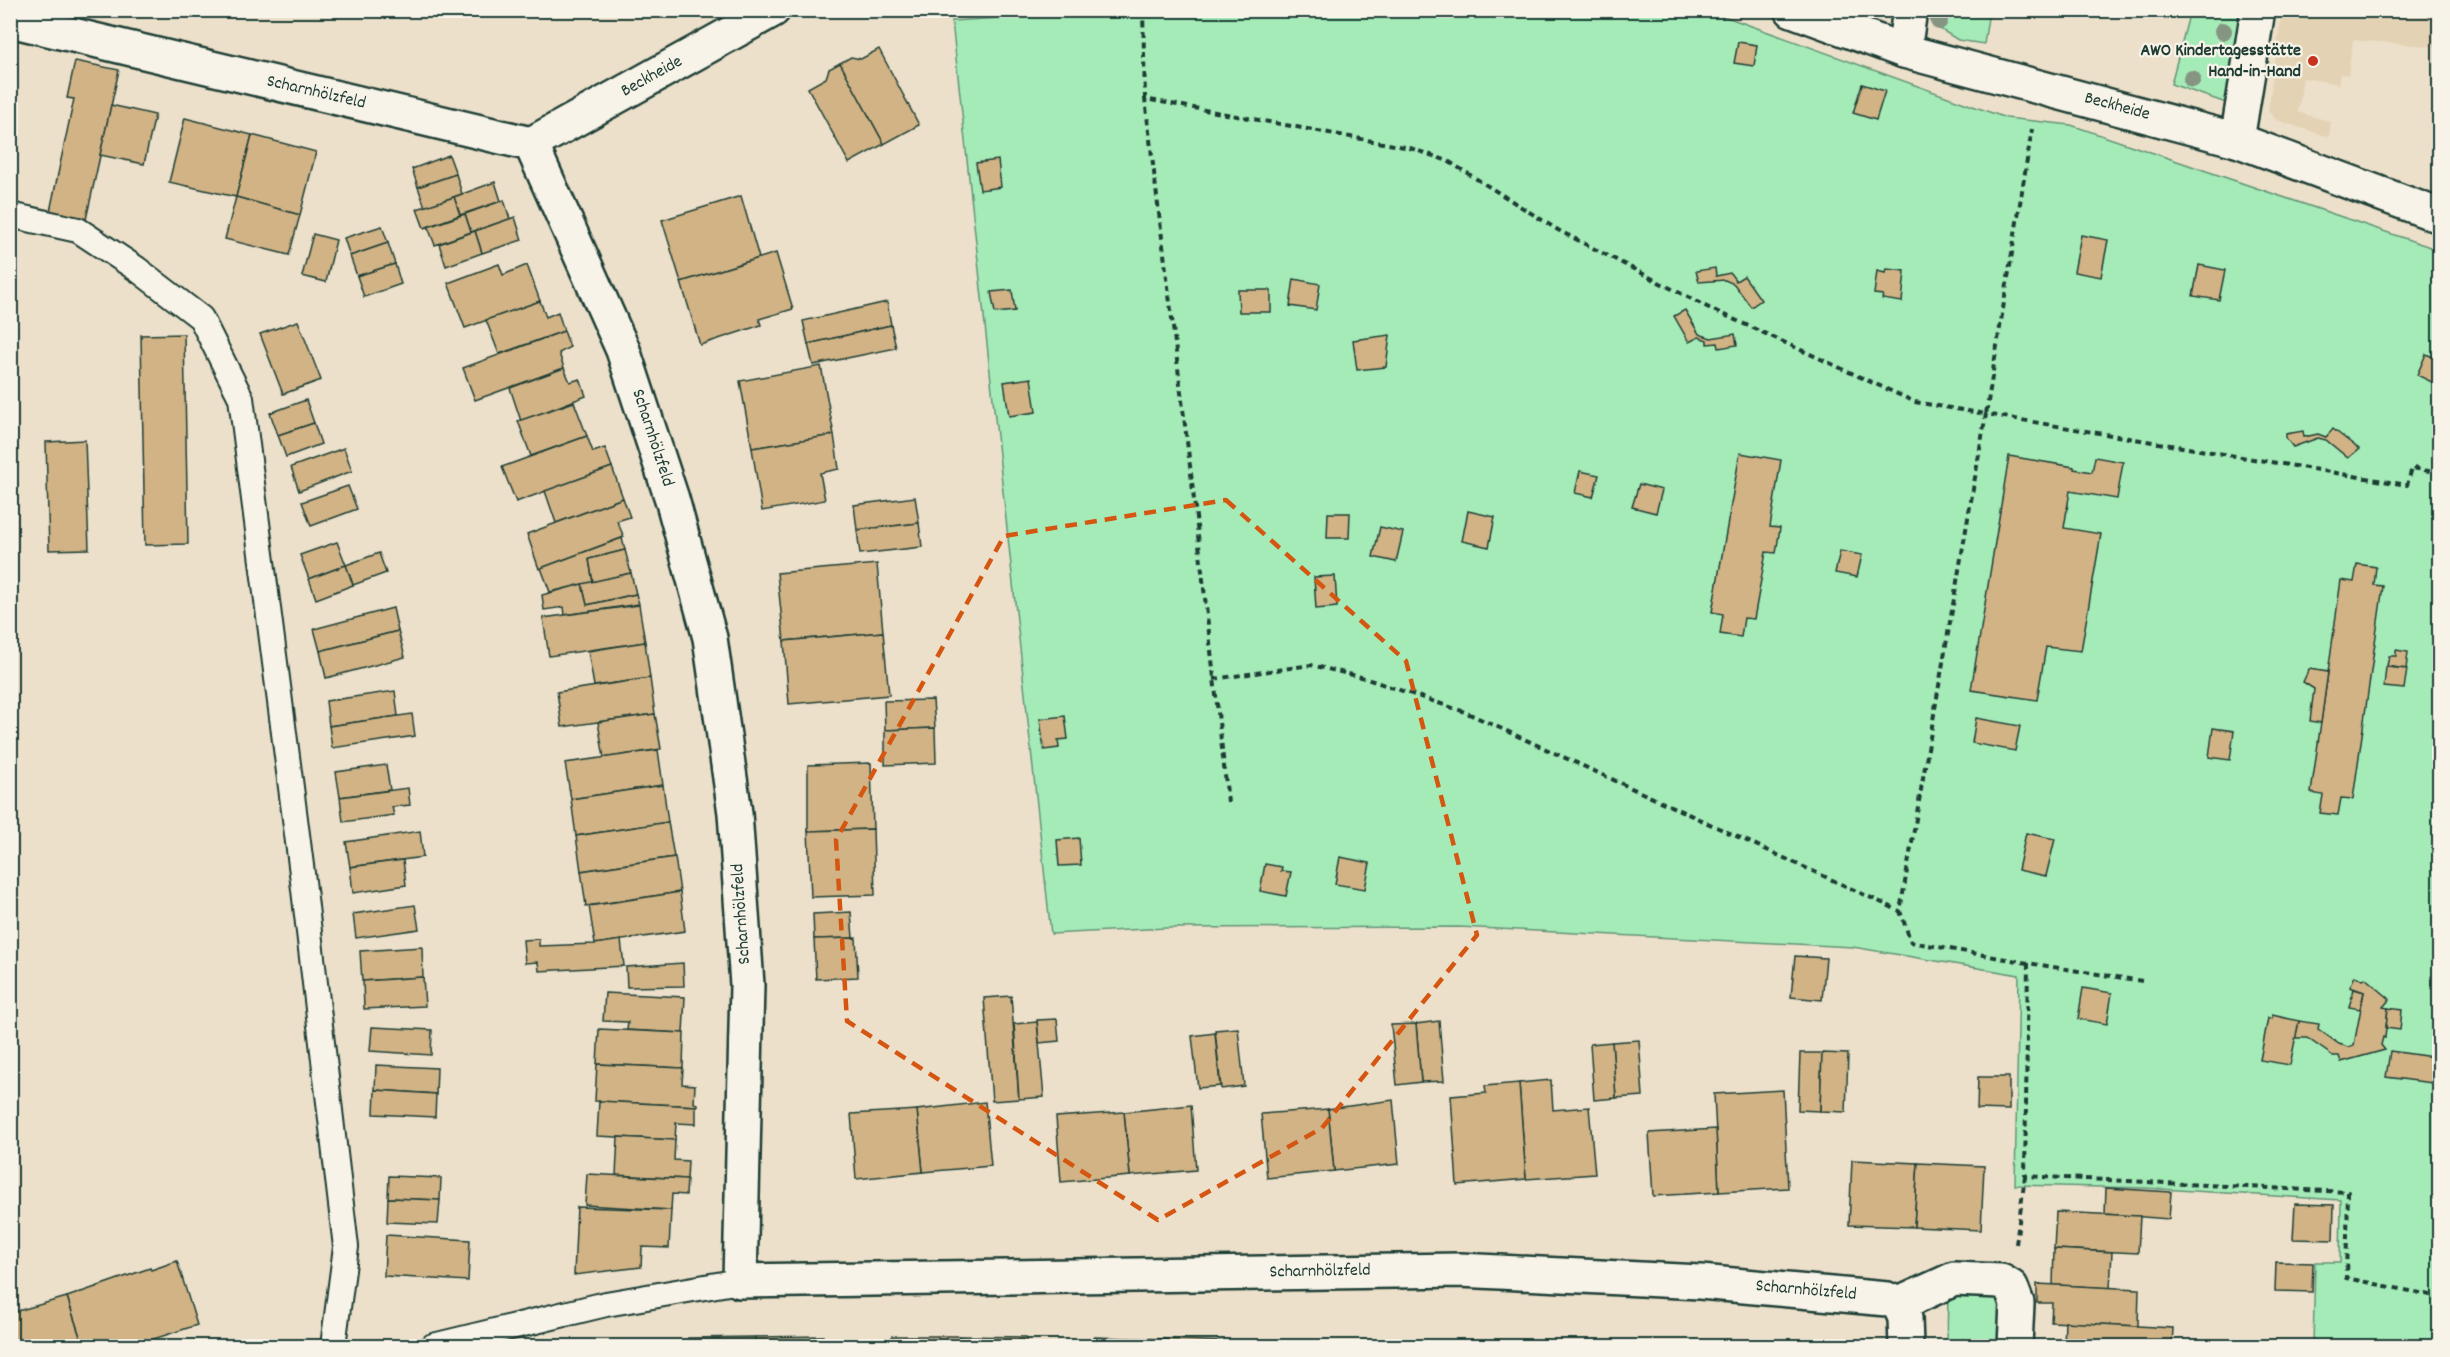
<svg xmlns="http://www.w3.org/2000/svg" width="2450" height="1357" viewBox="0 0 2450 1357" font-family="Dekko,sans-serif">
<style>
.built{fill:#e4d2b5}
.green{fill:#a5ebb8;stroke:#629476;stroke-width:1.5}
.building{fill:#d1b385;stroke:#1f3d34;stroke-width:1.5}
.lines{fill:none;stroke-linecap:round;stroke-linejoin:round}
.service-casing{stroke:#1f3d34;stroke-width:28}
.minor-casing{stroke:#1f3d34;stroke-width:38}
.path{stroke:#1f3d34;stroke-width:4;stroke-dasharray:6 4.5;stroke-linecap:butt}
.service{stroke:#f7f3e8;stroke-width:24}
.minor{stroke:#f7f3e8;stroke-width:33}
.tree{fill:#869582}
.marked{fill:none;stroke:#d45610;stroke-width:4.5;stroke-dasharray:12 8;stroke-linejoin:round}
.poi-dot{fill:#c8321e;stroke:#f7f3e8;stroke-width:2}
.labels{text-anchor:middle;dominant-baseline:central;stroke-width:4.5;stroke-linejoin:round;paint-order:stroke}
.poi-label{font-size:18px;font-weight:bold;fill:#1f3d34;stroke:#f7f3e8;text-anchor:end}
.street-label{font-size:18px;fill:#1f3d34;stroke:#f7f3e8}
</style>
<rect width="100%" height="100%" fill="#ece0ca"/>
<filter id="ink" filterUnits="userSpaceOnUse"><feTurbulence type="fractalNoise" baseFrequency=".0167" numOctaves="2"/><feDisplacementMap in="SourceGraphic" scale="12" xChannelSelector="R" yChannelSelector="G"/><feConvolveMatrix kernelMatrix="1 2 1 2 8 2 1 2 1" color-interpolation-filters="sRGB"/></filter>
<g filter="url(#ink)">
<path class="built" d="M2282,11h157v36l-86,-7 -5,35 -8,-1 -2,10 -35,-6 -5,34 33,10 -2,15 -53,-17 -8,-9z"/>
<g class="green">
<path d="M1027,10l683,1 296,107 65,7 368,125v1096h-126l2,-84h25l1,-62 -196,-12 -130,-3 4,-210 -166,-28 -394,-20 -293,1 -115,6 -99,-913 48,-3z"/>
<path d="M1930,11h59l-5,33 -26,-4 -23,-14 -2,-3z"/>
<path d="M2190,11h57l-15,94 -61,-21z"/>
<path d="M1948,1293l47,3 5,5 6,45h-59z"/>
</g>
<g class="building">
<path d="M1738,42l19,3 -3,21 -20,-3z"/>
<path d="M879,49l40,76 -35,19 -44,-81 11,-6 10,2z"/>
<path d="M75,61l44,9 -34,154 -36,-8 25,-117 -7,-1z"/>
<path d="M840,63l44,81 -35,19 -41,-75 18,-10 3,-9z"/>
<path d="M1862,84l23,7 -9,29 -23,-7z"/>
<path d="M111,105l44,10 -11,49 -44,-9z"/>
<path d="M185,118l67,17 -16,62 -67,-15z"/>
<path d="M252,135l64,17 -16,63 -64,-18z"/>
<path d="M449,155l7,19 -38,13 -6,-18z"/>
<path d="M998,160l3,27 -21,3 -4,-27z"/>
<path d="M456,174l6,20 -37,13 -7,-20z"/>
<path d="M495,182l6,19 -41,14 -6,-18z"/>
<path d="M741,196l18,62 -78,24 -19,-62z"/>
<path d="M236,197l64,18 -11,40 -64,-16z"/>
<path d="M454,197l6,18 -36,13 -7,-19z"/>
<path d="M504,200l6,19 -39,13 -6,-18z"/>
<path d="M465,214l6,18 -36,13 -7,-18z"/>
<path d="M515,217l7,23 -40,13 -7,-22z"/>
<path d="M382,226l6,17 -38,13 -6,-18z"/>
<path d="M475,231l7,22 -36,13 -7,-22z"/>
<path d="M313,234l23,6 -10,42 -24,-6z"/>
<path d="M2081,235l27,5 -7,37 -27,-5z"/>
<path d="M388,243l7,21 -38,12 -7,-20z"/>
<path d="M776,253l17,56 -34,10 2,6 -61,20 -19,-63z"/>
<path d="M395,264l6,20 -37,13 -7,-21z"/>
<path d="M499,264l4,11 24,-10 13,36 -75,27 -17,-45z"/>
<path d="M2199,265l26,5 -6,30 -26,-4z"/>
<path d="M1715,268l1,8 14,-3 6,8 8,-5 17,24 -10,7 -17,-23 -9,-4 -26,2 -3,-11z"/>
<path d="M1886,269l19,2 -3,31 -20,-3 1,-4 -9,-1 3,-23 8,2z"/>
<path d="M1294,279l26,5 -4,26 -26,-4z"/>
<path d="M1012,290l3,21 -20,2 -4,-21z"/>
<path d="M1238,290h33v22h-32z"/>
<path d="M540,301l6,16 12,-5 6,19 -65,23 -13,-34z"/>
<path d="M887,302l4,23 -83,19 -5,-23z"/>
<path d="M1685,310l14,24 12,4 24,-4 2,11 -18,3 -1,-5 -11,1v-4l-8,-3 -10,5 -15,-26z"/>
<path d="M298,321l23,59 -38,14 -23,-60z"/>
<path d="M891,325l5,23 -83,17 -5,-21z"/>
<path d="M564,331l6,16 -11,6 5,15 -89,32 -12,-32z"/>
<path d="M184,334l4,210 -43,1 -4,-210z"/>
<path d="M1390,335l-4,32 -29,3 -4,-30z"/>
<path d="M2426,354l14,6v16l-4,8 -19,-9z"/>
<path d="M821,366l13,69 -82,13 -12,-67z"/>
<path d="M564,368l6,14 10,-3 6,17 -65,25 -11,-33z"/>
<path d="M1031,378l5,34 -27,4 -5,-34z"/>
<path d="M306,400l8,23 -36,12 -8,-22z"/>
<path d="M574,402l13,34 -56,20 -13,-35z"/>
<path d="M314,423l7,21 -35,13 -8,-22z"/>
<path d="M2333,429l26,20 -11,9 -22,-18 -8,-2 -25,9 -7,-9v-4l17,-3 1,6 14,-3 8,3z"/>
<path d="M834,435l5,34 -19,4 5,27 -63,11 -10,-63z"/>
<path d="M587,436l6,16 12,-4 7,19 -96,35 -14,-35z"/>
<path d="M85,440l4,109 -40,1 -3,-108z"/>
<path d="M344,448l8,23 -53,20 -8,-24z"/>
<path d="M1740,453l41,7 -11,67 10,1 -4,25 -10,-1 -12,67 -10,-1 -3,19 -21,-3 3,-20 -11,-2z"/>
<path d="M2009,456l65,11v2l18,3 3,-15 28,5 -6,37 -47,-8 -6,37 37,6 -20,117 -35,-4 -9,53 -66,-10z"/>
<path d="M612,467l11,31 -67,25 -11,-32z"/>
<path d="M1580,471l19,4 -6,22 -18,-4z"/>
<path d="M1639,484l23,6 -6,23 -24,-6z"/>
<path d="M348,486l9,23 -46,17 -9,-24z"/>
<path d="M915,497l4,26 -62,7 -3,-25z"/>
<path d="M623,498l7,19 -13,4 7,16 -85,32 -12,-35z"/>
<path d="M1468,511l27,6 -6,30 -27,-6z"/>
<path d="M1328,513h22l-1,25h-22z"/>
<path d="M919,523l3,24 -62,7 -3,-24z"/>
<path d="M1380,527l23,5 -7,30 -23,-5z"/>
<path d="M622,538l3,12 -36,9 4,23 -43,10 -9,-24z"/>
<path d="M337,542l9,23 -37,14 -9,-24z"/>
<path d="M625,550l6,23 -38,9 -4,-23z"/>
<path d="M1840,551l22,4 -5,22 -22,-4z"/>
<path d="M379,553l7,20 -33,12 -7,-20z"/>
<path d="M877,564l6,68 -99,9 -7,-68z"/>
<path d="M2357,564l19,3 -2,18 9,1 -30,213 -12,-1 -3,17 -18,-2 3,-18 -12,-2 30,-213 13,2z"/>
<path d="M346,565l7,20 -37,14 -7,-20z"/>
<path d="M631,573l5,21 -49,11 -5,-21z"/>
<path d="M1335,576l2,31 -21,2 -2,-32z"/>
<path d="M582,584l5,21 49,-11 3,10 -74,11 -1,-8 -20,3 -2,-15z"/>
<path d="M639,605l6,37 -96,14 -6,-38z"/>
<path d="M393,608l5,23 -78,20 -6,-22z"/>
<path d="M398,631l7,26 -79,21 -6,-27z"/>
<path d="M883,632l6,63 -100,9 -5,-63z"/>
<path d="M645,642l5,36 -56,8 -6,-35z"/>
<path d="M2396,650l12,2 -2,17 -19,-3 2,-10h7z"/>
<path d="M2386,667l21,2 -3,20 -20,-2z"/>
<path d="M2309,669l19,3 -7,51 -11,-2 4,-32 -11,-7z"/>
<path d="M650,678l5,36 -93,13 -5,-35z"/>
<path d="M395,691l3,25 -69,10 -3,-25z"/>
<path d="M933,700l2,28 -50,2 -1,-29z"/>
<path d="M412,714l3,22 -83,12 -3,-22z"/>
<path d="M655,714l6,35 -57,9 -6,-36z"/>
<path d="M1065,716l3,23 -10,1 1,8 -15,2 -4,-31z"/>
<path d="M1976,718l44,8 -5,25 -43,-8z"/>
<path d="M935,728l1,35 -51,2v-35z"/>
<path d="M2213,728l21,3 -4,29 -21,-3z"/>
<path d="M658,750l5,35 -92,14 -6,-36z"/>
<path d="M871,763l2,66 -65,2v-66z"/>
<path d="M386,765l4,25 -50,7 -4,-25z"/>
<path d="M663,785l5,37 -92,14 -5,-37z"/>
<path d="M408,788l2,17 -18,2 2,8 -51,7 -3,-25z"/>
<path d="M668,822l6,35 -93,14 -5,-35z"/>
<path d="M873,829l2,66 -64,2 -3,-66z"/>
<path d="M420,831l3,26 -73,10 -4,-25z"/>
<path d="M2026,833l29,6 -9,37 -28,-6z"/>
<path d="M1079,838l2,27 -22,1 -2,-26z"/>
<path d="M675,857l5,35 -94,14 -5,-35z"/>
<path d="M1340,857l30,6 -5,26 -30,-5z"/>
<path d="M403,860l3,25 -53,8 -3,-26z"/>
<path d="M1265,864l17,3 -1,4 10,1 -5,24 -26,-5z"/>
<path d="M680,892l5,39 -90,13 -6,-38z"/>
<path d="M415,905l4,24 -63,9 -3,-24z"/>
<path d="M851,912l2,26 -39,1 -1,-25z"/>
<path d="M856,938l2,39 -42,2 -2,-40z"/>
<path d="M539,939v7l56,-2 26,-4 3,26 -85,5 -1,-9 -13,1 -2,-23z"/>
<path d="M422,947l1,30 -61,4 -2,-30z"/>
<path d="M1795,956l31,2 -4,42 -31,-3z"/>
<path d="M683,963l1,23 -57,1 -1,-20z"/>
<path d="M2355,976l8,4 2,-2 25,21 -7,8 5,1 -3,30 -2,-1 -2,8 4,5 -44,12 -2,-6h-6l-26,-18h-12l4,-17 20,3 -1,5 21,15 9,3 6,-2 10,-53 -14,-5z"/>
<path d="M423,977l2,29 -61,3 -1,-28z"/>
<path d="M2083,988l29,5 -5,31 -29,-5z"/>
<path d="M2354,989l10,3 -4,17 -11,-2z"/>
<path d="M605,993l80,4 -2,36 -56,-3 1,-8 -25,-1z"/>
<path d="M1011,996l8,103 -27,2 -8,-103z"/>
<path d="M2388,1008l14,2 -2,20 -14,-2z"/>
<path d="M2272,1015l27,6 -9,44 -30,-5 8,-42 4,1z"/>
<path d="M1057,1019l2,22 -20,2 -2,-23z"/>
<path d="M1439,1021l5,60 -23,1 -5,-58z"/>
<path d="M1037,1022l7,75 -25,2 -5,-75z"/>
<path d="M1416,1024l5,58 -24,3 -6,-60z"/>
<path d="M372,1027l60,3 -1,25 -61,-4z"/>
<path d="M1238,1028l6,58 -23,3 -6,-59z"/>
<path d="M599,1029l85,4 -1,35 -86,-4z"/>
<path d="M1215,1033l5,53 -22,2 -6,-52z"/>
<path d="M1639,1040l4,56 -27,2 -4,-56z"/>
<path d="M1612,1042l4,56 -22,2 -4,-56z"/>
<path d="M2390,1051l50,7v26l-54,-7z"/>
<path d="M1800,1053h22l-2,58 -22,-1z"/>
<path d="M1822,1053l26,1 -2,58 -26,-1z"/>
<path d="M597,1064l86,4 -1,16 13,1 -1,18 4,1v2l-103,-5z"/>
<path d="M376,1065l61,3 -1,26 -61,-4z"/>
<path d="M1978,1077h31v33l-32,-1z"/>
<path d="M1551,1080l2,30 36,-3 6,67 -69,5 -7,-96z"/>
<path d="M1519,1083l7,96 -69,6 -6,-89 35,-3 -1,-7z"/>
<path d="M375,1090l61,4 -1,23 -61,-3z"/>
<path d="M1783,1090l5,98 -69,4 -5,-98z"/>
<path d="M1393,1100l6,64 -65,7 -6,-62z"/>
<path d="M599,1101l97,5v18l-20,-1 -1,17 -78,-4z"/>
<path d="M985,1102l6,64 -68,6 -6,-62z"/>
<path d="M1191,1105l5,65 -66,6 -6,-64z"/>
<path d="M1328,1109l6,62 -67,7 -6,-64z"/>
<path d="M917,1110l6,62 -67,7 -5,-65z"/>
<path d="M1124,1112l6,64 -69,6 -5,-65z"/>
<path d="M1716,1129l3,63 -66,4 -4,-63z"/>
<path d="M618,1137l57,3 -1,20 14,1 -1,18 -71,-4z"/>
<path d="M1852,1160l66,3 -4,64 -65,-2z"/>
<path d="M1918,1163l66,3 -3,64 -67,-3z"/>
<path d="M587,1174l100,5 -1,16 -14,-1 -1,16 -86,-5z"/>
<path d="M389,1176l52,2 -1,22 -52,-2z"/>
<path d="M2106,1188l65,4 -2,27 -64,-5z"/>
<path d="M388,1198l52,2 -2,24 -51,-2z"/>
<path d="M2295,1204l39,1 -1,35 -40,-1z"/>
<path d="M577,1207l94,3 -2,38 -27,-1 -1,20 -67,8z"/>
<path d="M2056,1212l84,4 -2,37 -84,-4z"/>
<path d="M386,1235l84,5 -2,41 -84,-5z"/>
<path d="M2054,1249l58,3 -2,36 -57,-3z"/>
<path d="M177,1261l20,64 -65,21h-49l-16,-49 83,-29 1,2z"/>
<path d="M2276,1262l37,1 -1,29 -37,-1z"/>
<path d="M2037,1284l102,5 -1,37 -87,-4 1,-19h-15z"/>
<path d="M67,1297l16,49h-73v-33z"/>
<path d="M2065,1322l108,6 -1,18h-108z"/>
<path d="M823,1336l1,10h-69v-9z"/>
<path d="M892,1336h67l-1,10h-66z"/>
<path d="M959,1336l67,1v9h-68z"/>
<path d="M755,1337v9h-67v-8z"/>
<path d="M1093,1337l68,2v7h-69z"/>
<path d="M1161,1339l67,3v4h-67z"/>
</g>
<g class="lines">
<g class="service-casing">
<g id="service">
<path d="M10,215l68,15 59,39 64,49 40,80 62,483 43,366 -13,99"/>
<path d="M433,1346l173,-42 134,-23"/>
</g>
</g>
<g class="minor-casing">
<g id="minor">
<path d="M1792,10l112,41 333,89 203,76"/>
<path d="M10,20l521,124 92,206 49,149 38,139 25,175 12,172 -7,296 720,-11 240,12 187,17 12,5 6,14 1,28"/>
<path d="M1904,51l6,-41"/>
<path d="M2237,140l21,-130"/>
<path d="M531,144l242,-134"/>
<path d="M1899,1304l55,-25 47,2 10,6 6,16 -2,43"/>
</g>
</g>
<g class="path">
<path d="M1143,10l2,89"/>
<path d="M1214,679l97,-14 50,12 104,35 435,199"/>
<path d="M1228,802l-36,-320 -47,-383 265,49 38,13 110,69 151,78 206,94 71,12 46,-285"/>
<path d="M2028,963l-117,-21 -11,-31 86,-497 421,71 5,-17 28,5"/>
<path d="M2142,981l-114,-18 -3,213 323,16 -2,86 94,19"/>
<path d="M2016,1244l9,-68"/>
</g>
<use href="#service" class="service"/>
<use href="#minor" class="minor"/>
</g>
<g class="tree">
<circle cx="1939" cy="21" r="9"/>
<circle cx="2223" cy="31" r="9"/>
<circle cx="2192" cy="79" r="9"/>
</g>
</g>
<path class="marked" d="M1226,500l180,161 71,274 -155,193 -164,92 -311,-199 -11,-181 168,-304z"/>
<circle class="poi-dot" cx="2313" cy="61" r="6"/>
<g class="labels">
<g class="poi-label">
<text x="2301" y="51">AWO Kindertagesstätte<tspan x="2301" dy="21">Hand-in-Hand</tspan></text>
</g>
<g class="street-label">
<text transform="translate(652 77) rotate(-29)">Beckheide</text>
<text transform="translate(316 93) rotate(13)">Scharnhölzfeld</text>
<text transform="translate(2117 107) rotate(15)">Beckheide</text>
<text transform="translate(652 438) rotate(72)">Scharnhölzfeld</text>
<text transform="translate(742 914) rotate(-94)">Scharnhölzfeld</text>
<text transform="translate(1320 1272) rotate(-1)">Scharnhölzfeld</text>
<text transform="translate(1806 1291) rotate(5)">Scharnhölzfeld</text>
</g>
</g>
<rect width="2450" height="1357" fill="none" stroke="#f7f3e8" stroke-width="36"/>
<rect x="18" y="18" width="2414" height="1321" fill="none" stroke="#1f3d34" stroke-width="2" filter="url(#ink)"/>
</svg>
